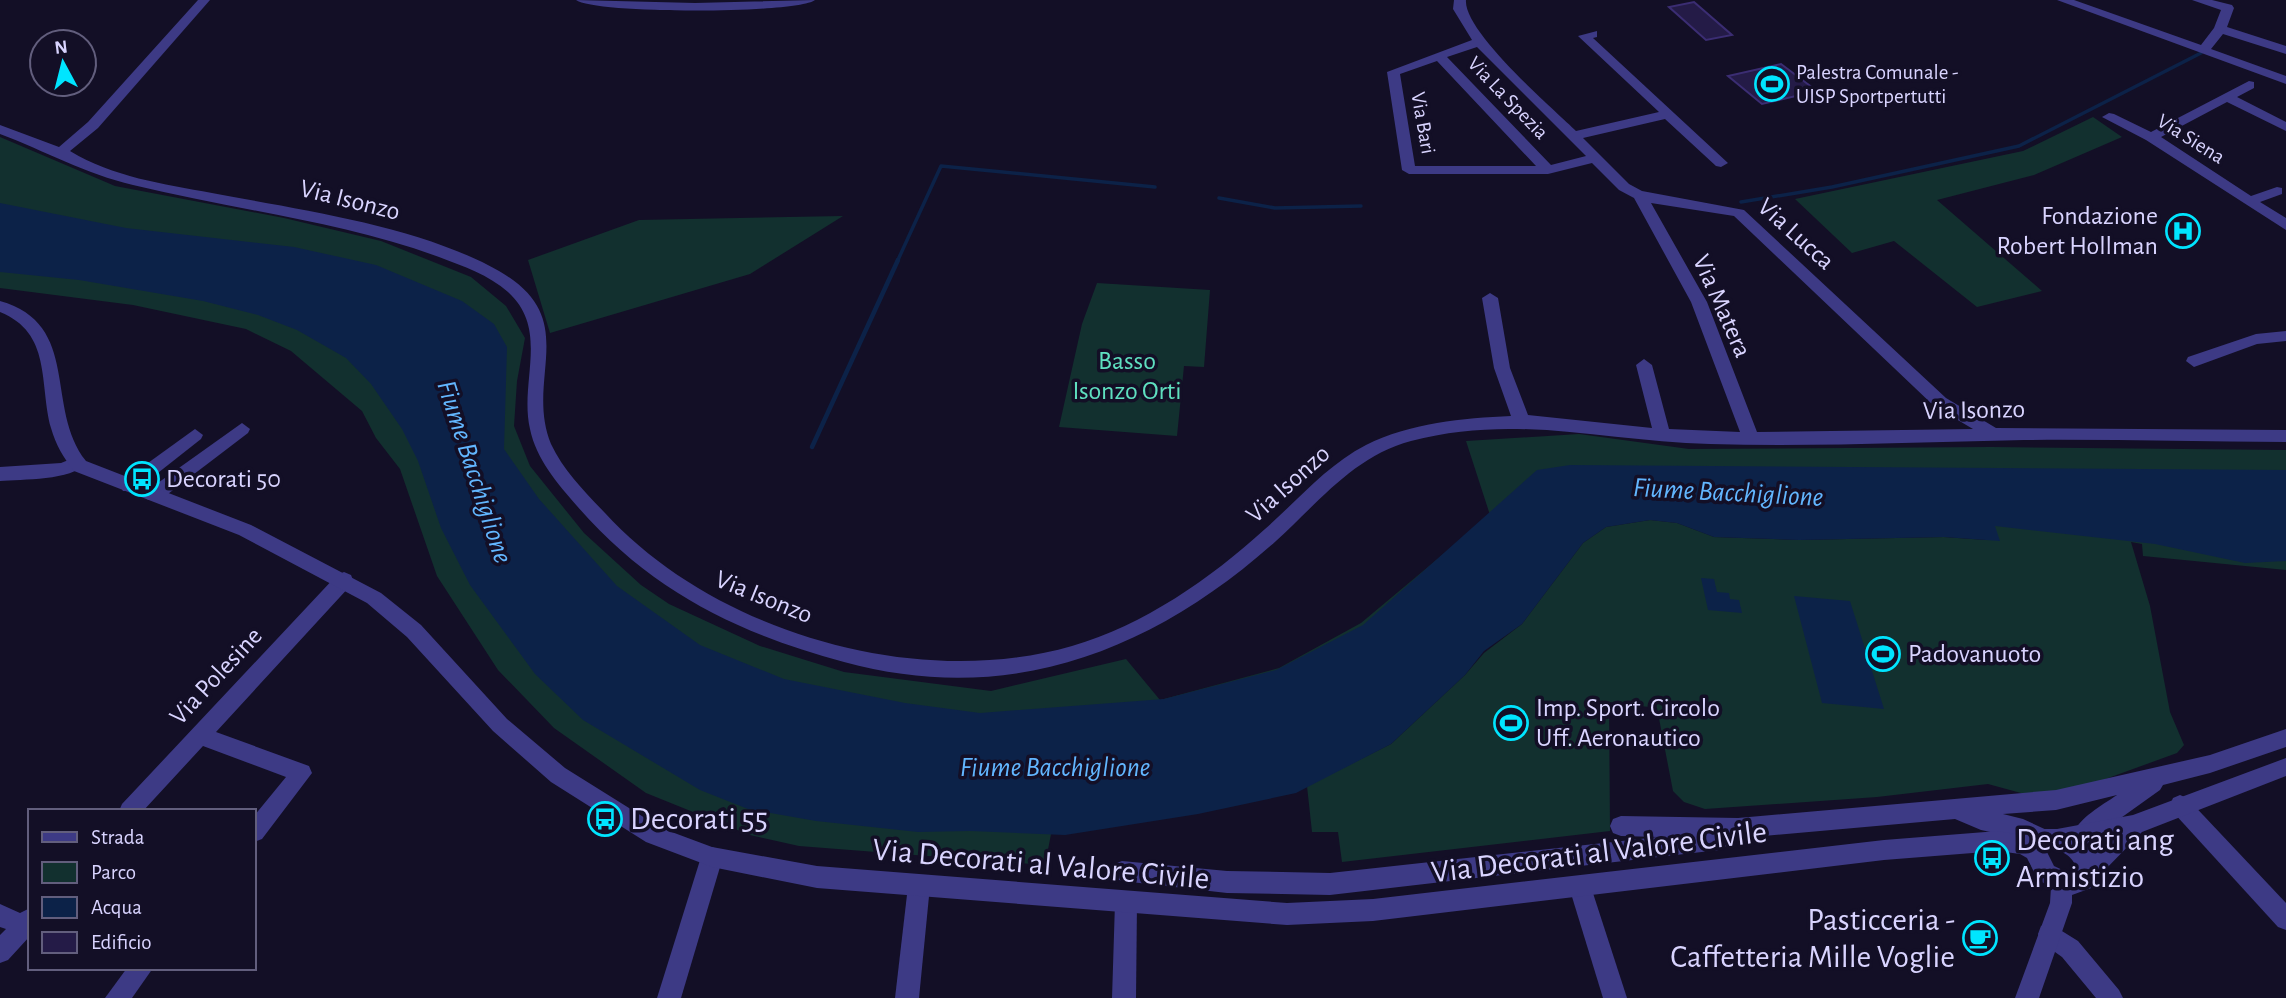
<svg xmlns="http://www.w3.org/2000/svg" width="2286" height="998" viewBox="0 0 2286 998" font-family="'Alegreya Sans',sans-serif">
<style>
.green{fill:#12302f}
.water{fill:#0c2248}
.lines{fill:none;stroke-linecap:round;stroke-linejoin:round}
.stream-far1{stroke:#0c2248;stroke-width:3.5}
.stream{stroke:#0c2248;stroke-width:4.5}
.building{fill:#241b47;stroke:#3b2d73;stroke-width:2}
.minor{fill:#3d3a85;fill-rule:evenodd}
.tertiary{fill:#3d3a85;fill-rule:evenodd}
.labels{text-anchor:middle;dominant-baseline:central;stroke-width:7;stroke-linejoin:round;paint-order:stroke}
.far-poi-label{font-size:21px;fill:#d9d4ff;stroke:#130f26;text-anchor:start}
.far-street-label{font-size:21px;fill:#d9d4ff;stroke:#130f26}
.street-label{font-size:26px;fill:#d9d4ff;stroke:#130f26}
.poi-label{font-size:26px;fill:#d9d4ff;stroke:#130f26;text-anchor:start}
.park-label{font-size:26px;fill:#5fe0c0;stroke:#130f26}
.water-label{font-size:28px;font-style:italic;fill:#62b6ff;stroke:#130f26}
.near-poi-label{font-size:32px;fill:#d9d4ff;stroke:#130f26;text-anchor:start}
.near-street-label{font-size:32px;fill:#d9d4ff;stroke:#130f26}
</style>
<rect width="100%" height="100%" fill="#130f26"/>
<g class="green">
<path d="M2093,117l29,20 -88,38 -97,25 105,91 -65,16 -83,-66 -42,12 -57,-54 228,-48z"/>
<path d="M0,137l115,49 169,32 97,23 90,36 35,29 19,32 -8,43 -3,45 16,40 54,67 57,52 28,19 91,42 84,26 147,19 135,-32 34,41 119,-32 82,-45 129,-108 -24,-74 113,-7 110,15 302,-2 295,3v120l-143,-14 -1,-12 -11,-2 19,64 20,106 14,33 -7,8 -77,28 -68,15 -44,-12 -111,13 -172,12 -21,-7 -11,-11 -16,-83 -48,-6 1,129 -268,31 -4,-30h-26l-5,-46 84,-42 74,-69 19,-22 38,-29 61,-81 23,-16 44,-7 27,3 37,14 85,3 145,-3 42,3 -1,-1 -352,-22 -24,4 -557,308 -7,36 -246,-19 -49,-11 -104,-42 -92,-65 -56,-58 -61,-94 -37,-107 -24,-31 -14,-27 -71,-60 -45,-22 -113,-24 -133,-17z"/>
<path d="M843,216l-93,58 -200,59 -22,-73 111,-40z"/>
<path d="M1097,283l113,7 -6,77 -20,-1 -7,70 -118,-9 23,-103z"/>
</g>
<g class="water">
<path d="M0,203l126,25 168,19 82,18 86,36 32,23 13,23 -3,102 35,50 78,87 83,59 84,34 121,24 75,10 184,-14 112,-29 87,-45 174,-155 33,-5 716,5v91l-41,2 -90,-19 -160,-18 5,15 -56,-4 -145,3 -85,-3 -37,-14 -27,-3 -44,7 -23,16 -61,81 -38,27 -19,24 -74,69 -95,49 -98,21 -133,21 -95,-4 -52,1 -102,-11 -68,-12 -48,-19 -117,-70 -48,-46 -65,-89 -29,-57 -23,-67 -16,-32 -31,-45 -25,-26 -49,-28 -39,-15 -55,-14 -124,-21 -79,-8z"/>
<path d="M1701,578l13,1 3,13 12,1 1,6 9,1 3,13 -34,-3z"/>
<path d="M1794,596l56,5 34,108 -62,-6z"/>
</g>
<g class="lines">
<g class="stream-far1">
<path d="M1219,198l56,10 86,-2"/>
<path d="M1741,202l91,-15 187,-41 182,-93"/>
<path d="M897,262l44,-96 214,21"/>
</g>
<path class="stream" d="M812,447l86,-187"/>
</g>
<g class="building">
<path d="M1694,2l38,33 -26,5 -37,-33z"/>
<path d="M1781,64l36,27 -55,13 -34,-28z"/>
</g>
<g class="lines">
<g class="minor">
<path d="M198,0h12l-112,128 -28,23c43,26 93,33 142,42 89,17 208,33 287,78 84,48 25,107 52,173 12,26 34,48 54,69 109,119 311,178 467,133 72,-21 138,-67 193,-117 33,-29 62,-64 101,-84 44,-22 97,-27 145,-29l-17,-48 -12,-70 8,-5 8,5 12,70 18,47 124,13 -16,-63 8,-6 8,6 17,64 71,3 -49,-130 -57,-104 -15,-8 -27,-27 -44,11h-139l-7,-4 -15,-98 85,-32 -19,-31 1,-9h12c-3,31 86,108 110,131l83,-19 -81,-76 19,-5v6l-4,1 135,125 -7,4 -5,-1 -51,-47 -82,19 46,46 13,7 102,19 202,188 50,30 290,2v12c-87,0 -175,-3 -262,-2 -104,2 -209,7 -314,4 -104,-2 -194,-31 -299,-3 -57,15 -93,62 -135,100 -124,111 -267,166 -432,121 -107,-29 -193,-71 -267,-156 -19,-22 -41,-47 -47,-77 -11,-47 20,-99 -22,-137 -19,-17 -45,-26 -69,-35 -99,-36 -204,-47 -306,-72 -47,-11 -88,-34 -133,-51v-9l59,22 29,-25zM1477,47l109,109 -35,9 -104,-108zM1437,61l99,105h-121l-15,-92zM1651,203l83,13 200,190 39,23 -216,3 -50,-130z"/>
<path d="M576,0l119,3 120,-3c-18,14 -221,14 -239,0z"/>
<path d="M2057,0h17l127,45 13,-17 7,-18 -29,-10h20l20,5 2,3 -7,19 59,19v8l-63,-20 -12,15 75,27v8z"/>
<path d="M2249,81l5,1v6l-17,9 49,25v9l-59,-29 -66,35 90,59 26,-9 5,1v6l-22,8 26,16v12l-140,-90 -44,-23 7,-4 5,1 37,18z"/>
<path d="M2286,331v10l-29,3 -63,23 -8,-6 2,-4 68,-23z"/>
<path d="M242,423l8,6 -2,4 -88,67h-12l-3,-5 3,-5z"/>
<path d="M195,429l8,6 -2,4 -66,52h-12l-3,-5 3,-5z"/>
<path d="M76,457l9,6c-12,18 -64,16 -85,18v-14l61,-4z"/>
<path d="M344,572l7,3 2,5 -2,5 -135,147 93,34 3,7 -50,66 -8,3v-26l32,-39 -83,-31 -60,65h-24l3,-7 215,-229z"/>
<path d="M2286,729v18l-76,26 -47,12 -3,5 -77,55 -8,-3 -3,-7c8,-18 29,-29 45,-40l-61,15 -53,4 20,5 28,13 3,7 -3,7 -8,3 -20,-10 -42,-9 -26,-11 -214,19 -22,12 -389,45 -103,-2 -105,-12 -8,-3 -3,-7 3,-7 8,-3 105,10 103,2 328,-36 -37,-1 -8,-3 -3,-7 3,-7 8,-3 117,2 318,-28 154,-35z"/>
<path d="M2180,795l7,3 99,105v27l-8,-3 -105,-115 -3,-7 3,-7z"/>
<path d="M712,847l8,3 3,7 -42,141h-24l44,-141 3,-7z"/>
<path d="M919,875l8,3 3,8 -11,112h-24l13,-112 3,-8z"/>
<path d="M1580,876l8,3 3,8 36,111h-24l-34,-111 3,-8z"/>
<path d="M1126,891l8,3 3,8 -1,96h-24l3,-96 3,-8z"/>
<path d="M0,904l20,9 10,-5v28l-22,24 -8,3v-28l6,-6 -6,-2z"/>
<path d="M2049,923l29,18 41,49 4,8h-27l-34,-41 -21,-15 -3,-8 3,-8z"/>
<path d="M127,968h26l-21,30h-27z"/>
</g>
<path class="tertiary" d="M0,301c82,23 44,107 86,160l165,64 130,68 40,32 86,94 58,49 96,60 51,19 105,19 470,37 86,-4 511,-59 114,-9 34,6 11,-8h14l76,-14 153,-57v18l-144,56 -44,45 -4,10 -22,8v8l-33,95h-24l35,-95 1,-16 -13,-7 -11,-22 -7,-4 -22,-3 -114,9 -511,61 -86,4 -470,-37 -105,-21 -66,-25 -95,-60 -58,-51 -86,-94 -40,-34 -128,-68 -165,-64c-11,-14 -18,-26 -23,-43 -12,-45 1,-95 -51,-116zM2104,841l-12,11 -6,-8zM2049,849c14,1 26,8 28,23l-6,2 -17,-8 -7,-14z"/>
</g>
<defs>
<g id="stadium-ring" transform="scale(1.75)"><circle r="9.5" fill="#130f26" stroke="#00e5ff" stroke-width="1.5"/><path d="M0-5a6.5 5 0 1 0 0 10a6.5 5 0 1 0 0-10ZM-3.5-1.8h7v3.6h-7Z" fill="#00e5ff"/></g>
<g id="hospital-ring" transform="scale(1.75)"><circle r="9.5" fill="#130f26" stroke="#00e5ff" stroke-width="1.5"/><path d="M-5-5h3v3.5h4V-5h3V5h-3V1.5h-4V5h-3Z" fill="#00e5ff"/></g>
<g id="bus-ring" transform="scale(1.75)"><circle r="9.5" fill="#130f26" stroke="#00e5ff" stroke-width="1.5"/><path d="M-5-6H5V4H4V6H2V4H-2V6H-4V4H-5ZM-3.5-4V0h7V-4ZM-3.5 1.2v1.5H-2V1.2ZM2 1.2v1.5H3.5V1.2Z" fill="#00e5ff"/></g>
<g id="cafe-ring" transform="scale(1.75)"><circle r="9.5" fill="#130f26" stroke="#00e5ff" stroke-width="1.5"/><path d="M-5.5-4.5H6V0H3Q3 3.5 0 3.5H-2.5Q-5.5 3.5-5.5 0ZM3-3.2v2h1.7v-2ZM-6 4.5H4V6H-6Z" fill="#00e5ff"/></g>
</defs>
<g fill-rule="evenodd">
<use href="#stadium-ring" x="1772" y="84"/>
<use href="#hospital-ring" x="2183" y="231"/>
<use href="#bus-ring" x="142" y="479"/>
<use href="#stadium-ring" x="1883" y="654"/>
<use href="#stadium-ring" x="1511" y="723"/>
<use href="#bus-ring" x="605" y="819"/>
<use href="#bus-ring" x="1992" y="858"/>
<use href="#cafe-ring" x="1980" y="938"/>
</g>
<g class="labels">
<g class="far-poi-label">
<text x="1796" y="72">Palestra Comunale -<tspan x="1796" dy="24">UISP Sportpertutti</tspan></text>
</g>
<g class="far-street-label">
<text transform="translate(1508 98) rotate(46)">Via La Spezia</text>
<text transform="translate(1423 123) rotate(80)">Via Bari</text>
<text transform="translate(2191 139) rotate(32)">Via Siena</text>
</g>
<g class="street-label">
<text transform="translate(350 200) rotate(14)">Via Isonzo</text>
<text transform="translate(1796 234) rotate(42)">Via Lucca</text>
<text transform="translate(1722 306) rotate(66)">Via Matera</text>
<text transform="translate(1974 410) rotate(-1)">Via Isonzo</text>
<text transform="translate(1288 484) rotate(-42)">Via Isonzo</text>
<text transform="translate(764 597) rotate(22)">Via Isonzo</text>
<text transform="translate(216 676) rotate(-47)">Via Polesine</text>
</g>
<g class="poi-label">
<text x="2158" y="216" text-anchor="end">Fondazione<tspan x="2158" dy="30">Robert Hollman</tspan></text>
<text x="166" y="479">Decorati 50</text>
<text x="1908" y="654">Padovanuoto</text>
<text x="1536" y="708">Imp. Sport. Circolo<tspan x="1536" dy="30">Uff. Aeronautico</tspan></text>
</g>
<g class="park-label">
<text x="1127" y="361">Basso<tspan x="1127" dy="30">Isonzo Orti</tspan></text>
</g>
<g class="water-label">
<text transform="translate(474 472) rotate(72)">Fiume Bacchiglione</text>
<text transform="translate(1728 493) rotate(3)">Fiume Bacchiglione</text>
<text x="1055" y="768">Fiume Bacchiglione</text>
</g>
<g class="near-poi-label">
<text x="630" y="819">Decorati 55</text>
<text x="2016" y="840">Decorati ang<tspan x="2016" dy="37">Armistizio</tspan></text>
<text x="1955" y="920" text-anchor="end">Pasticceria -<tspan x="1955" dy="37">Caffetteria Mille Voglie</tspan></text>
</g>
<g class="near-street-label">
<text transform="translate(1599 852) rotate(-7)">Via Decorati al Valore Civile</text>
<text transform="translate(1041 864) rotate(5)">Via Decorati al Valore Civile</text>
</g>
</g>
<rect x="28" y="809" width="228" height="161" fill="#130f26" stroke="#625e7d" stroke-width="2"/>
<rect x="42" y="832" width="35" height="10" fill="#3d3a85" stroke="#625e7d" stroke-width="2"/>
<text x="91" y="844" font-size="21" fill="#d9d4ff">Strada</text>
<rect x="42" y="862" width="35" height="21" fill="#12302f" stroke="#625e7d" stroke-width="2"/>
<text x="91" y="879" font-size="21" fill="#d9d4ff">Parco</text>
<rect x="42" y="897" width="35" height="21" fill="#0c2248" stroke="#625e7d" stroke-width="2"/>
<text x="91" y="914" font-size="21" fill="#d9d4ff">Acqua</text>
<rect x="42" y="932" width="35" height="21" fill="#241b47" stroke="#625e7d" stroke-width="2"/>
<text x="91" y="949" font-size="21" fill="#d9d4ff">Edificio</text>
<g transform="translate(63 63) rotate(353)"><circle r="33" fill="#130f26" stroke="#625e7d" stroke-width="2"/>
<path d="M0-5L12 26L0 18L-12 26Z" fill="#00e5ff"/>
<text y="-10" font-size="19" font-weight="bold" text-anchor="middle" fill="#d9d4ff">N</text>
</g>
</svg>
